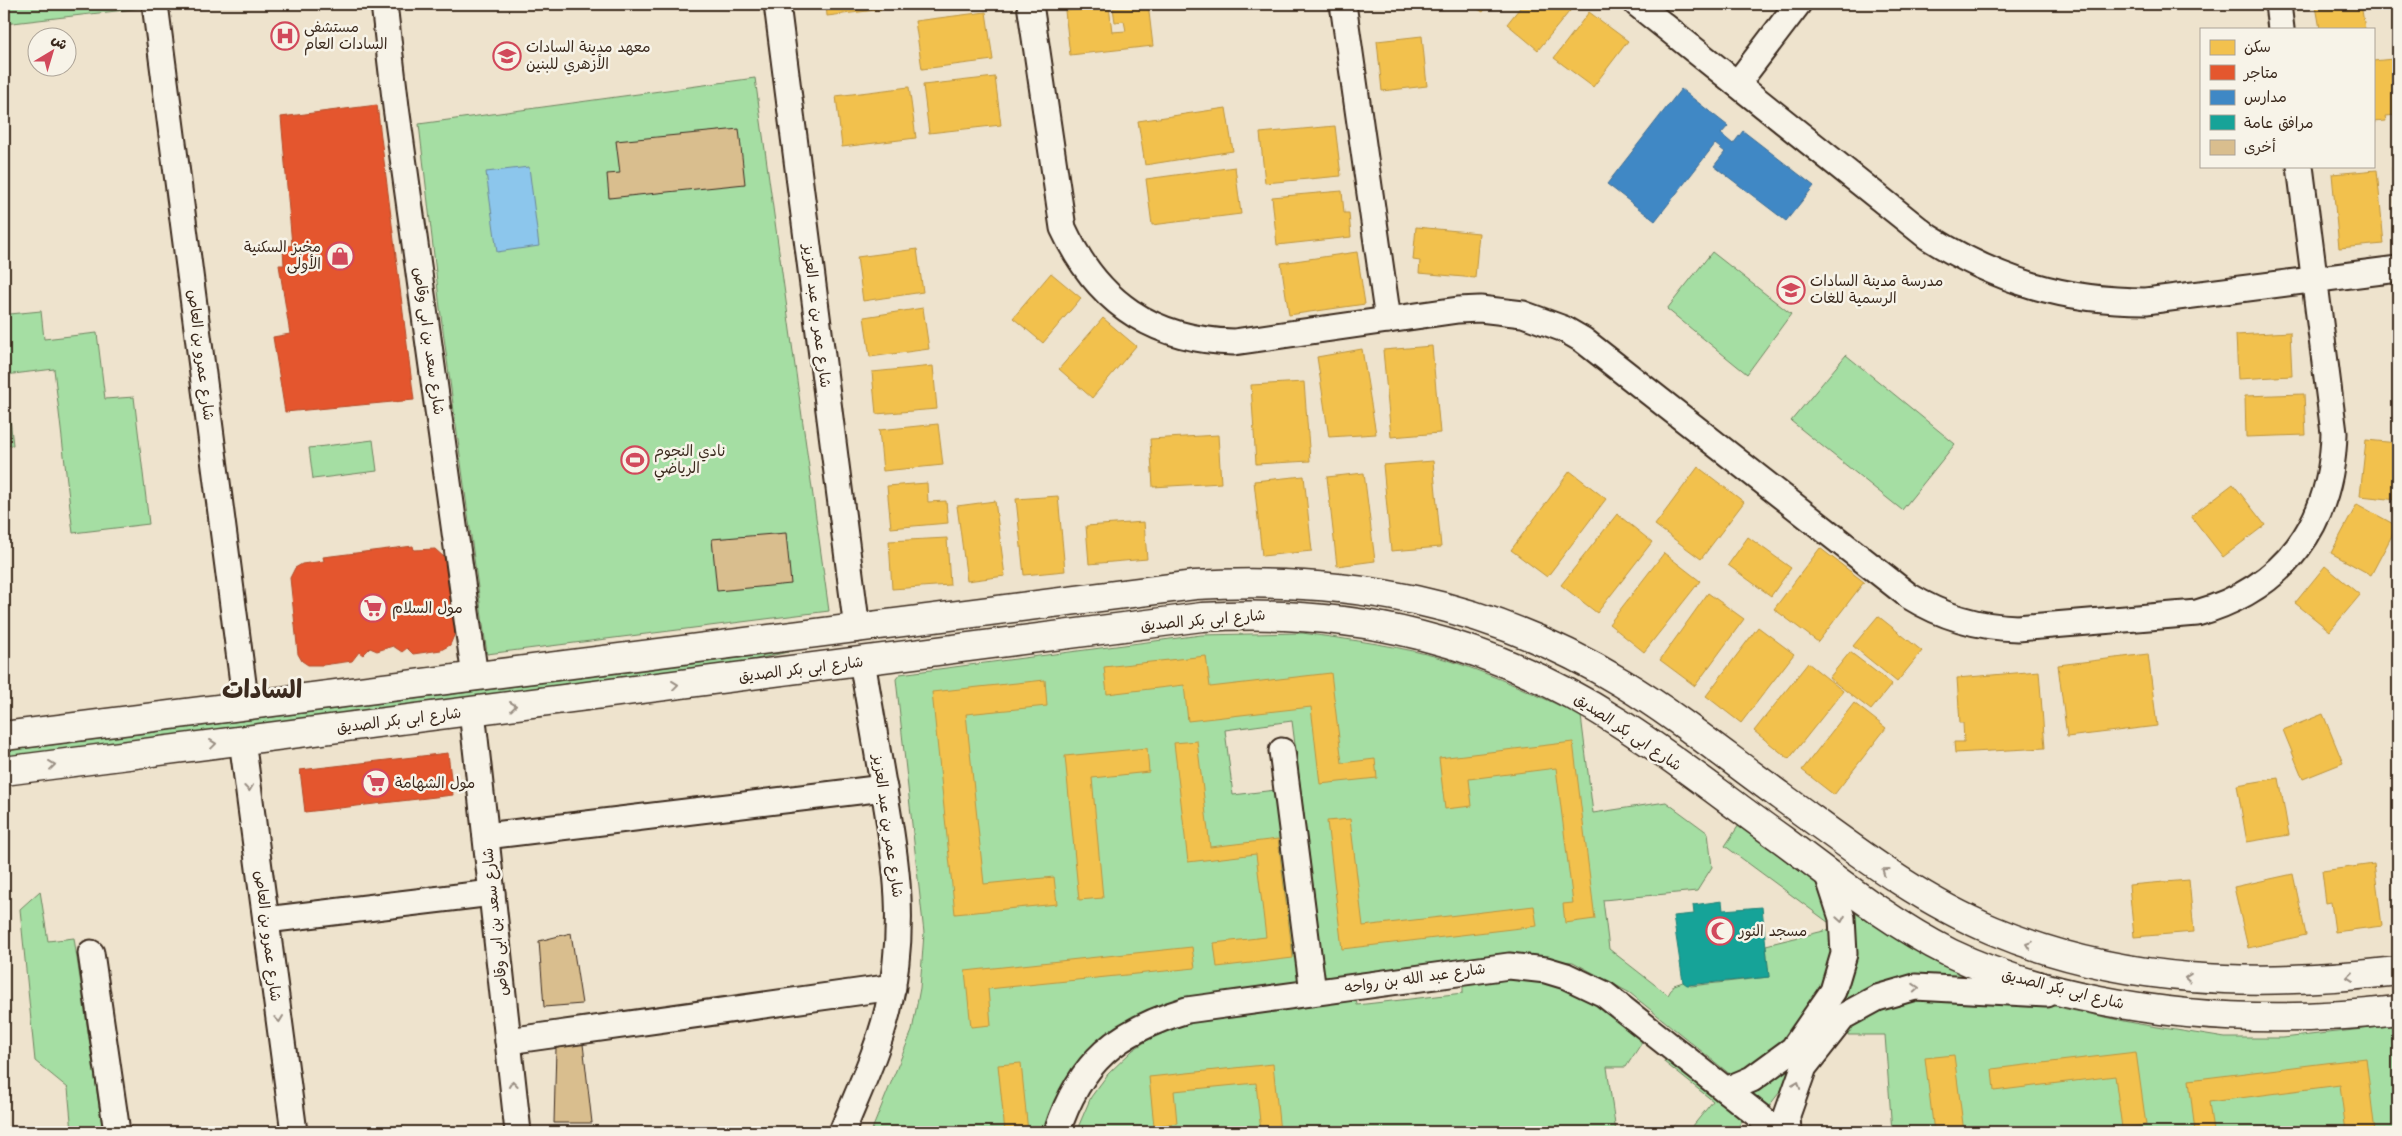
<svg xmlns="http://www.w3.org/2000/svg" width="2402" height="1136" viewBox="0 0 2402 1136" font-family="'Comic Neue','Playpen Sans Arabic',sans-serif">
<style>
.green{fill:#a5dea3;stroke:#708460}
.water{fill:#8cc6ec;stroke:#6c889a}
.homes{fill:#f2c14e;stroke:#bb9440}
.shops{fill:#e4572e;stroke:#b14a29}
.schools{fill:#3f88c5;stroke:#3e6c93}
.public{fill:#17a398;stroke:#227f73}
.building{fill:#d9be8e;stroke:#3b2a1e}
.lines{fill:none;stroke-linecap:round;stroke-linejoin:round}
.minor-casing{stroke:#3b2a1e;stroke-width:29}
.major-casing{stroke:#3b2a1e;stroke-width:31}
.minor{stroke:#f7f3e8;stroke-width:25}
.major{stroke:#f7f3e8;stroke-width:28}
.oneway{stroke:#998e83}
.labels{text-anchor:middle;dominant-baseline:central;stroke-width:5;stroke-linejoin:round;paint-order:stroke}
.poi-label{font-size:15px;fill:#3b2a1e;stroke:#f7f3e8;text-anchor:start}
.street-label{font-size:15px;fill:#3b2a1e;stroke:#f7f3e8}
.town-label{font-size:25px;font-weight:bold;fill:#3b2a1e;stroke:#f7f3e8}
</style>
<rect width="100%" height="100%" fill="#eee3cd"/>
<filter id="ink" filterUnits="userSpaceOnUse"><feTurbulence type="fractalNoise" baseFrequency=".02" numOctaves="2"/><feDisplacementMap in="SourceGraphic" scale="10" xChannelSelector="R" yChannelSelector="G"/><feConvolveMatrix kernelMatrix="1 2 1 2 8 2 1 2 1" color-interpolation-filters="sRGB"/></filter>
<g filter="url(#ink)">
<g class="green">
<path d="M4,4h137l1,4 -138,16z"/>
<path d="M755,78l74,533 -342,43 -47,-346 -21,-184z"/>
<path d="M1712,252l79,62 -44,60 -80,-65z"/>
<path d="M41,311l3,28 53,-6 8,66 29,-2 15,127 -76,9 -19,-164 -49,6 8,70 -9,1v-123l6,-9z"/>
<path d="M1846,355l109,89 -53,66 -111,-89z"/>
<path d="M373,440l4,31 -64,8 -4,-31z"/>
<path d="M1302,633c50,7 101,13 149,28 45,15 87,34 130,55l12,97 73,-11 42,31 4,34 -15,24 -94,9 6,49 59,46 6,-10 9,-3 8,4 78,-9 -3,-32 70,-17 -111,-82 14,-21 114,87 101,58 63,25 49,14 73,15 86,14h58l115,-13v107h-506l-7,-97h-39l-14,-11 -63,82 -139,-113 -57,-31 -25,-2 -22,-5 -201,27 -33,-261 -67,9 8,65 51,-6 26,196 -91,8 -73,18 -44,32 -50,89h-181l41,-101 8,-43 4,-55 -28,-254 4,-5 301,-39z"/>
<path d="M788,652l-67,15 -717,93v-9z"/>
<path d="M40,891l8,50 26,-3 29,194h-31l-4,-44 -33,-27 -15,-152z"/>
<path d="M1501,967l64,18 78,44 -2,15 -15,23h-19l9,65h-540l15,-35 17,-23 25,-24 27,-18 27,-12 169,-22 1,7 106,-12v-9z"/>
<path d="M1668,1054l80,59 -14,19h-46l25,-31 -49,-39z"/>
</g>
<path class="water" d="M529,167l10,79 -42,6 -11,-80z"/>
<g class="homes">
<path d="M826,4h74v3l-73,9z"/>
<path d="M1148,4l5,42 -83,9 -5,-44 44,-5 3,26 14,-1 -2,-10 -9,1 -2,-14z"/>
<path d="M1470,4h18l-5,8z"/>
<path d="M1523,4h46l4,3 -35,43 -31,-26z"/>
<path d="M2331,4h30l4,25h-45l-4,-23z"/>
<path d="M986,12l7,48 -71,9 -7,-48z"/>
<path d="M1589,12l39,29 -35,46 -39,-29z"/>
<path d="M1422,36l5,50 -45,5 -5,-50z"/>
<path d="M2393,59l5,56 -13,1 1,5 -13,1v-61z"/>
<path d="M995,77l6,48 -72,8 -6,-48z"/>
<path d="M909,87l7,51 -74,9 -6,-51z"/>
<path d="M1226,108l7,43 -88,14 -7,-44z"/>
<path d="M1335,126l6,50 -76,7 -5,-50z"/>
<path d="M1235,167l6,47 -89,11 -6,-46z"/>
<path d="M2398,167v61l-6,-60z"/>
<path d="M2377,170l7,74 -45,4 -7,-74z"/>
<path d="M1342,191l2,22h5l2,24 -74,8 -5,-48z"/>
<path d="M1416,227l63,6 -4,45 -56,-5 1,-12 -7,-1z"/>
<path d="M917,249l6,43 -60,9 -6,-44z"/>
<path d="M1357,252l8,52 -76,11 -8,-52z"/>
<path d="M1051,273l30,25 -38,45 -30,-25z"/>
<path d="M923,308l6,41 -59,8 -6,-40z"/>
<path d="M1103,318l33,28 -44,52 -33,-29z"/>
<path d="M2290,332l2,44 -54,3 -2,-44z"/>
<path d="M1432,346l8,87 -49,4 -8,-87z"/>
<path d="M1362,349l14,85 -47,3 -12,-80z"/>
<path d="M933,366l4,43 -61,5 -4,-42z"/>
<path d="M1304,382l6,79 -54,3 -5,-79z"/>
<path d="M2304,394l2,41 -60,2 -1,-41z"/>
<path d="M938,424l5,41 -60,6 -4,-41z"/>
<path d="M1218,435l3,48 -68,4 -3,-48z"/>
<path d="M2366,440l32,3v57l-38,-4z"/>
<path d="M1433,461l8,86 -50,4 -8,-86z"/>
<path d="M1698,467l46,35 -43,57 -46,-34z"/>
<path d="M1570,471l36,28 -59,78 -36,-27z"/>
<path d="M1364,473l11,88 -38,5 -10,-89z"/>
<path d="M1304,476l8,75 -50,5 -8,-75z"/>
<path d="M927,483l1,19 18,-1 2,22 -57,5 -4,-42z"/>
<path d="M2233,484l32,41 -42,32 -32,-41z"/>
<path d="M1058,496l7,75 -41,4 -8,-76z"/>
<path d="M995,501l10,75 -38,5 -10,-75z"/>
<path d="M2357,504l40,22 -26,49 -40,-22z"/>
<path d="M1617,514l35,28 -55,71 -36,-28z"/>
<path d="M1144,522l3,37 -58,5 -3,-38z"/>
<path d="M1748,537l43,31 -20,28 -43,-31z"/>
<path d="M947,538l3,47 -58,4 -3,-48z"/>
<path d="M1820,548l44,34 -46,60 -44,-33z"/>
<path d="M1664,553l36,28 -56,71 -35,-28z"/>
<path d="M2325,566l35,29 -30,36 -35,-28z"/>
<path d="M1708,593l36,26 -49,67 -35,-26z"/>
<path d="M1878,616l44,35 -25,31 -44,-36z"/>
<path d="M1758,627l36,27 -53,69 -35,-27z"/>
<path d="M1850,652l42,32 -21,26 -42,-32z"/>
<path d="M2148,654l9,72 -90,11 -9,-72z"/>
<path d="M1206,656l4,31 121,-14 11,90 33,-4 2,19 -57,6 -9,-77 -123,14 -4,-36 -77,9 -3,-27z"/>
<path d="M1808,663l35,28 -54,68 -35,-28z"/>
<path d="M2039,671l6,77 -90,5 -1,-11h10l-1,-19h-3l-3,-45z"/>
<path d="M1045,680l2,26 -81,8 18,170 70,-7 3,27 -102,10 -23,-222z"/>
<path d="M1854,703l32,25 -52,67 -32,-25z"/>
<path d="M2323,714l20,49 -40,16 -20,-49z"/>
<path d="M1197,741l13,106 68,-8 15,119 -76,9 -3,-24 52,-6 -10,-83 -68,8 -14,-119z"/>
<path d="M1573,742l22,177 -30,4 -2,-19 10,-1 -17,-135 -87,11 3,27 -27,3 -6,-51z"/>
<path d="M1147,748l2,24 -57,6 11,120 -24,2 -14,-144z"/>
<path d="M2279,778l10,57 -42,7 -10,-57z"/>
<path d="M1350,819l13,107 171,-20 3,20 -195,23 -15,-128z"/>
<path d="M2374,864l8,62 -47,6 -4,-30 -5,1 -4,-32z"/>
<path d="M2293,874l13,61 -58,13 -14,-61z"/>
<path d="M2189,880l5,52 -60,5 -5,-52z"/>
<path d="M1192,947l3,21 -207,21 3,36 -20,2 -6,-56z"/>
<path d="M2136,1052l10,73 -24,3 -7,-52 -121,15 -2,-22z"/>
<path d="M1954,1055l10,77h-30l-9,-74z"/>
<path d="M2366,1058l9,74h-29l-6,-47 -131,17 4,30h-18l-6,-52z"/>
<path d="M1021,1063l7,69h-23l-7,-67z"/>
<path d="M1273,1064l7,68h-19l-5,-49 -82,8 3,32 -23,3 -5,-49z"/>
</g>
<g class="shops">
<path d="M377,105l37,295 -129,12 -12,-75 17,-3 -11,-69h5l-1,-17 9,-3 -11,-128z"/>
<path d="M413,546l1,4 21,-1 10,9 10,75 -5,12 -9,5 -28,4 -6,-6 -5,4 -9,-6 -16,5 -7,-3 -7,7 -4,-3 -7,9 -29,4h-15l-6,-4 -4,-7 -8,-76 5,-10 7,-4 22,-3 -1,-4z"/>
<path d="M448,753l5,42 -148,17 -5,-42z"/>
</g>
<path class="schools" d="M1681,89l47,37 -7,8 12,10 10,-13 71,55 -28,35 -72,-55 11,-14 -10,-8 -60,77 -48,-37z"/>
<path class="public" d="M1722,901l1,9 39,-3 7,70 -82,8 -4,-3 -10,-66 21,-2 -1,-9z"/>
<g class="building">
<path d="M739,129l6,55 -136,14 -2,-24 13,-1 -4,-32z"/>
<path d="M786,533l5,51 -74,7 -5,-52z"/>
<path d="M571,933l11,71 -38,3 -5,-66z"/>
<path d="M583,1044l9,79h-38l2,-75z"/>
</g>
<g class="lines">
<g class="minor-casing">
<g id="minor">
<path d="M155,4l91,702"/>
<path d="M384,4l12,103 79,570"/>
<path d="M777,4l80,625"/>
<path d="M1030,4l33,224c34,74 89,112 171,114l224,-32 22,-1 43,5 41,15 19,11 326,256c34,21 68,31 108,32l180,-15c88,-25 135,-89 137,-180l-34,-267"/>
<path d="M1343,4l45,316"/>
<path d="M1637,4l291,233c70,44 136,64 218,64l252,-32"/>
<path d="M2278,4l3,25"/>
<path d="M1737,84l61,-80"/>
<path d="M472,711l46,421"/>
<path d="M242,740l52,392"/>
<path d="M1282,751l31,241"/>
<path d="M486,836l398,-48"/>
<path d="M266,920l226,-27"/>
<path d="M91,953l26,179"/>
<path d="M508,1041l385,-54"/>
<path d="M1726,1090l26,-11 41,-30 40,-58 11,-37 -2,-36 -15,-46"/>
<path d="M842,1132c16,-40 36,-81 46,-123 19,-81 9,-146 -5,-225 -7,-41 -14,-82 -21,-123"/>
<path d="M1057,1132c23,-71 60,-101 130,-122l322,-44 37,4 20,6 38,18 175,138"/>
<path d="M1788,1132l-1,-17 17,-48 40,-51 33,-18 38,-11 132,7"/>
</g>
</g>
<g class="major-casing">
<g id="major">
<path d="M4,736l1191,-151c153,-9 294,17 427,98 56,34 107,76 160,114 68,49 133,101 210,133 130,55 268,57 406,41"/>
<path d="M4,771l1198,-154c153,-9 286,22 416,105 56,35 111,80 165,118 54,40 107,83 167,113 48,23 98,37 149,47 100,20 198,22 299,10"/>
</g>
</g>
<use href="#minor" class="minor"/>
<use href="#major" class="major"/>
</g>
<defs><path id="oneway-chevron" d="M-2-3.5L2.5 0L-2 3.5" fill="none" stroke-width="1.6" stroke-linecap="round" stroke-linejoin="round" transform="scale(1.25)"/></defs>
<g class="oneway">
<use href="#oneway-chevron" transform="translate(675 685) rotate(-7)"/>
<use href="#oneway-chevron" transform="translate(513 706) rotate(-7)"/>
<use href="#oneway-chevron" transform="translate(213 744) rotate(-7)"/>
<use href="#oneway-chevron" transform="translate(52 765) rotate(-7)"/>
<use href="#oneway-chevron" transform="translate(249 788) rotate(83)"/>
<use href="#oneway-chevron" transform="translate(1885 871) rotate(-144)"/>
<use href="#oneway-chevron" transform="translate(1841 919) rotate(80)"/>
<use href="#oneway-chevron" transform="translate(2029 945) rotate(-161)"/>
<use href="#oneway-chevron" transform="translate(2350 977) rotate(173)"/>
<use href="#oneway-chevron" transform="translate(2188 978) rotate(-175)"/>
<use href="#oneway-chevron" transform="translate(1916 988) rotate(-4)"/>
<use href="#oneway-chevron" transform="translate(279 1019) rotate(83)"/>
<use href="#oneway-chevron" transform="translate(513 1084) rotate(-96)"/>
<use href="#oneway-chevron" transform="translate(1797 1085) rotate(-68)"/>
</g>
</g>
<defs>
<g id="hospital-ring" transform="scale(1.4375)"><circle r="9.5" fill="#f7f3e8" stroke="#d1495b" stroke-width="1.5"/><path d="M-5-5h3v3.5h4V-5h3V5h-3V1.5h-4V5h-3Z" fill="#d1495b"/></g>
<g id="school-ring" transform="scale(1.4375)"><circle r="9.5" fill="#f7f3e8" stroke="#d1495b" stroke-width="1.5"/><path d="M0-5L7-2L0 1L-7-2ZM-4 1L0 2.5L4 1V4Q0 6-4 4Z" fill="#d1495b"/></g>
<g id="shop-ring" transform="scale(1.4375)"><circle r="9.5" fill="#f7f3e8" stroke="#d1495b" stroke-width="1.5"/><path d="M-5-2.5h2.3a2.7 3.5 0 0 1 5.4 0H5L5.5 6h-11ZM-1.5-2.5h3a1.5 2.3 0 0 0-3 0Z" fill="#d1495b"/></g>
<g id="stadium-ring" transform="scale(1.4375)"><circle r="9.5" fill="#f7f3e8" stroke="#d1495b" stroke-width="1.5"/><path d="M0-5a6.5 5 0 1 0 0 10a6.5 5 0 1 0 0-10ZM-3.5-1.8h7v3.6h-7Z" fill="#d1495b"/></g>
<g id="supermarket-ring" transform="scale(1.4375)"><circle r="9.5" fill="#f7f3e8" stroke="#d1495b" stroke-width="1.5"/><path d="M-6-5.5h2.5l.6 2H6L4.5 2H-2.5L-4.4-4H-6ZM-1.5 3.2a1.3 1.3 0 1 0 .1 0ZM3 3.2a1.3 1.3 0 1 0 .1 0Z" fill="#d1495b"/></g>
<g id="mosque-ring" transform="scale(1.4375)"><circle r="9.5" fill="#f7f3e8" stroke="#d1495b" stroke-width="1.5"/><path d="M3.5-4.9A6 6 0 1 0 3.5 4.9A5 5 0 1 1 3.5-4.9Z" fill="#d1495b"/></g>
</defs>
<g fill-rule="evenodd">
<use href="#hospital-ring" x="285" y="36"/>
<use href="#school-ring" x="507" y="56"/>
<use href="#shop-ring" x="340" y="256"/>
<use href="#school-ring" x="1791" y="290"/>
<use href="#stadium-ring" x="635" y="460"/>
<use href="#supermarket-ring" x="373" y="608"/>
<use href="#supermarket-ring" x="376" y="783"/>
<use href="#mosque-ring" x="1720" y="931"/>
</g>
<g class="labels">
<g class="poi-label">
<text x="304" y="27">مستشفى<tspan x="304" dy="17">السادات العام</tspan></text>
<text x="526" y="47">معهد مدينة السادات<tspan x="526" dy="17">الأزهري للبنين</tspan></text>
<text x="321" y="247" text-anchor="end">مخبز السكنية<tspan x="321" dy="17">الأولى</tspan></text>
<text x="1810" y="281">مدرسة مدينة السادات<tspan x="1810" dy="17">الرسمية للغات</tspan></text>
<text x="654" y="451">نادي النجوم<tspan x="654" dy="17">الرياضي</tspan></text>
<text x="392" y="608">مول السلام</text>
<text x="395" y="783">مول الشهامة</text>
<text x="1739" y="931">مسجد النور</text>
</g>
<g class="street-label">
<text transform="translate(817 316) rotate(83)">شارع عمر بن عبد العزيز</text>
<text transform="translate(429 341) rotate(82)">شارع سعد بن ابى وقاص</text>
<text transform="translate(201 355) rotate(83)">شارع عمرو بن العاص</text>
<text transform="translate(1203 620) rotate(-5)">شارع ابى بكر الصديق</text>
<text transform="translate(801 669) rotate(-7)">شارع ابى بكر الصديق</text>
<text transform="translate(399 720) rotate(-7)">شارع ابى بكر الصديق</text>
<text transform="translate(1628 732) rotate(34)">شارع ابى بكر الصديق</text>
<text transform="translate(888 826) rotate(82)">شارع عمر بن عبد العزيز</text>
<text transform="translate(495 922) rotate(-96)">شارع سعد بن ابى وقاص</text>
<text transform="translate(268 936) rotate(83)">شارع عمرو بن العاص</text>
<text transform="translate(1415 978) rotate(-8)">شارع عبد الله بن رواحه</text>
<text transform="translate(2063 989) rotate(14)">شارع ابى بكر الصديق</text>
</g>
<g class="town-label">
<text x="262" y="689">السادات</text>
</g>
</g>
<rect width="2402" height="1136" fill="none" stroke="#f7f3e8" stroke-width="20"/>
<rect x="10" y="10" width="2382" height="1116" fill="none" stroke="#3b2a1e" stroke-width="2" filter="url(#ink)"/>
<rect x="2200" y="28" width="175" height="140" fill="#f7f3e8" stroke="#aca397"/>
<rect x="2210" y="40" width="25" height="15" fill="#f2c14e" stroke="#aca397"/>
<text x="2244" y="52" font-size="15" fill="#3b2a1e">سكن</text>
<rect x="2210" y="65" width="25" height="15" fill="#e4572e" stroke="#aca397"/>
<text x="2244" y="78" font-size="15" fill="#3b2a1e">متاجر</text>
<rect x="2210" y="90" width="25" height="15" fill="#3f88c5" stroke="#aca397"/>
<text x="2244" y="102" font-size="15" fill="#3b2a1e">مدارس</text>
<rect x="2210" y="115" width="25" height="15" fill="#17a398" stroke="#aca397"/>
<text x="2244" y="128" font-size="15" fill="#3b2a1e">مرافق عامة</text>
<rect x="2210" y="140" width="25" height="15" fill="#d9be8e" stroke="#aca397"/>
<text x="2244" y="152" font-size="15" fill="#3b2a1e">أخرى</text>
<g transform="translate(52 52) rotate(38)"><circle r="24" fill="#f7f3e8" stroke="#aca397"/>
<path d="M0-4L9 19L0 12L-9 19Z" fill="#d1495b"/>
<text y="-8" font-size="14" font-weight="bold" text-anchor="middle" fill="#3b2a1e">ش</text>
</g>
</svg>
